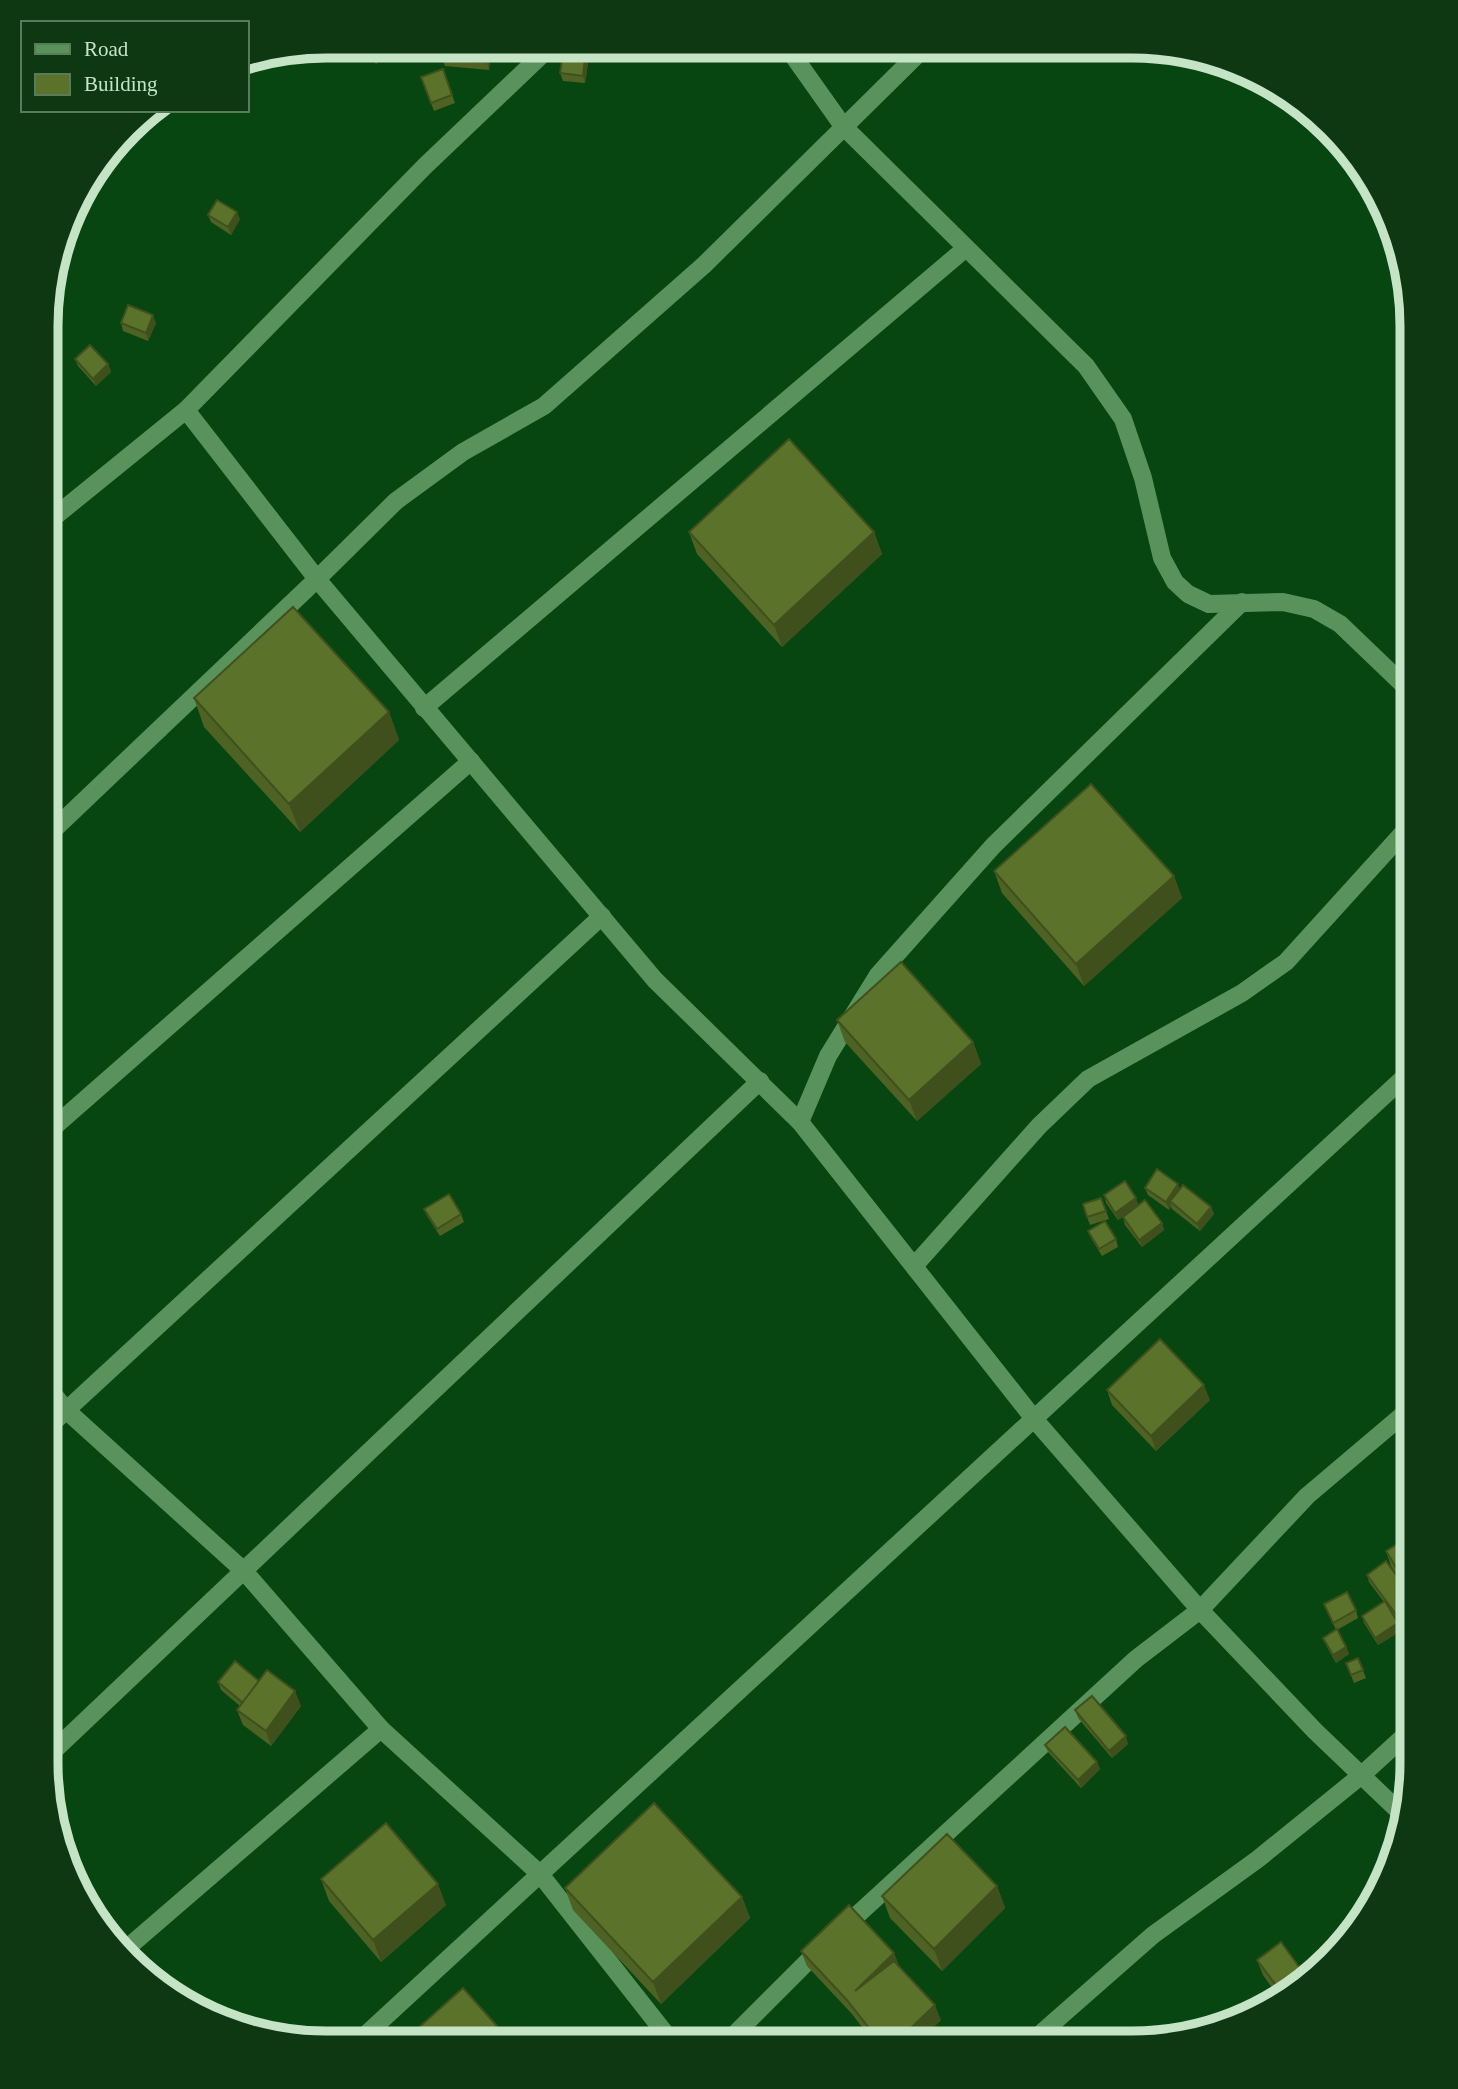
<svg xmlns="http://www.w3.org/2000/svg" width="1458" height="2089" viewBox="0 0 1458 2089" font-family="'Times New Roman',serif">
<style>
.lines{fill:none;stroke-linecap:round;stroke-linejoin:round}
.minor{stroke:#59925b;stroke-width:18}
.wall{fill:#4e6224}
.shaded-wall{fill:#40501d}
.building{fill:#5b722a;stroke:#40501d;stroke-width:2}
.rim{fill:none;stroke:#c5e3c5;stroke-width:9}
</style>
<rect width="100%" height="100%" fill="#074511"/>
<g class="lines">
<g class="minor">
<path d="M787,47l56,79 243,240 37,53 20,59 19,80 13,24 13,12 21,10 74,-2 31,7 26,15 72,69"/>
<path d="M48,522l138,-112 239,-244 126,-120"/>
<path d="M424,708l542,-460"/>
<path d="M47,836l270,-257 -131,-169"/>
<path d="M800,1122l28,-66 50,-81 115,-129 249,-244"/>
<path d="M47,1133l424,-372"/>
<path d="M915,1265l124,-139 49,-47 154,-86 44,-31 126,-139"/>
<path d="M46,1385l20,25 178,161 137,158 159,145 132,168"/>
<path d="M46,1429l556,-513"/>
<path d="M46,1758l714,-677"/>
<path d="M1405,1817l-90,-86 -115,-121 107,-114 105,-89"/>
<path d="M842,1929l294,-270 64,-49 -165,-190 -235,-298 -145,-142 -338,-401 79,-78 67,-49 81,-46 160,-141 221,-218"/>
<path d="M126,1949l255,-220"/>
<path d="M359,2041l1053,-971"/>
<path d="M727,2042l94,-94"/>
<path d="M1030,2043l123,-108 105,-76 105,-85 49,-45"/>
</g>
</g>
<g class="wall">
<path d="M362,46h36l-22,18z"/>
<path d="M443,46h49l-3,24 -44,-4 -3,-8z"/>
<path d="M586,49l3,8 -4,26 -22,-2 -3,-8z"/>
<path d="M443,69l12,34 -21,8 -13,-34z"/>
<path d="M208,215l32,4 -9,16 -20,-13z"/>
<path d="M121,323h35l-8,18 -25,-10z"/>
<path d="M75,359l33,5 3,8 -15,14 -18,-20z"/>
<path d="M689,532h185l8,22 -100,93 -85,-93z"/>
<path d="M194,698l195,14 10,28 -99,92 -96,-105z"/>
<path d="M994,871l180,5 8,22 -98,88 -82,-93z"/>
<path d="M837,1020l136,22 8,22 -64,57 -72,-79z"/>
<path d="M1145,1188l35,1 31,18 3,7 -14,17 -28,-22 -1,-3 -2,4 -21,-15z"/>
<path d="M1104,1195l34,10 24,18 2,7 -22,17 -17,-22 -2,-8 4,-3 -9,6 -12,-17z"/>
<path d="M1101,1198l8,21 -19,6 -3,-8z"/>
<path d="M424,1209l37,5 3,8 -24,14 -13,-20z"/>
<path d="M1088,1231l28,8 2,8 -16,9 -11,-18z"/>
<path d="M1107,1390l103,10 -54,51 -44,-46z"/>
<path d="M1412,1535v87l-9,6 -10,-13 5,8 3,8 -23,14 -14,-22 -2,-7 22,-14 -15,-20 -2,-7 34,7 -10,-16 -5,-15z"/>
<path d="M1324,1604l32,6 2,8 -21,12 9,17 3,7 -13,9 -10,-18 -3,-7 13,-8z"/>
<path d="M1358,1658l8,20 -12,5 -8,-20z"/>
<path d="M259,1681l42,25 -30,40 -28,-21 -6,-15 3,-4 -19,-16 -3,-8z"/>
<path d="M1075,1710l53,34 -16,14 -34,-40z"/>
<path d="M1045,1745l52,17 3,7 -19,19 -33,-36z"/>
<path d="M321,1879l125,26 -65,57 -52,-61z"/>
<path d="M997,1886l8,22 -63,63 -52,-53 -8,-22z"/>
<path d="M565,1888l177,9 8,21 -89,86 -88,-94z"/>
<path d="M801,1951l93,2 5,14 42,53 -24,23h-43l-22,-29 -45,-48z"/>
<path d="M1257,1960l51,19 -28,20 -17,-24z"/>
<path d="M497,2026l5,16h-80l-5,-13z"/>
</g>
<g class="shaded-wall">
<path d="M387,46h11l-22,18 -2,-8z"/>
<path d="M488,46h4l-3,24 -2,-8z"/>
<path d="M586,49l3,8 -4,26 -2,-7z"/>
<path d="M237,212l3,7 -9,16 -3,-8z"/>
<path d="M153,315l3,8 -8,18 -2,-8z"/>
<path d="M108,364l3,8 -15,14 -3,-7z"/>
<path d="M874,532l8,22 -100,93 -8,-22z"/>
<path d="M389,712l10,28 -99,92 -11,-28z"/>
<path d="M1174,876l8,22 -98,88 -8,-22z"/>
<path d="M973,1042l8,22 -64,57 -8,-21z"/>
<path d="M1178,1184l3,8 -11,9 1,5 -2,4 -3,-8z"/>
<path d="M1136,1198l3,8 -21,14 -3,-7z"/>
<path d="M1211,1207l3,7 -14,17 -3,-7z"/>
<path d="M1162,1223l2,7 -22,17 -3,-7z"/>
<path d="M1204,1385l6,15 -54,51 -5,-15z"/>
<path d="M1412,1612v10l-9,6 -2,-7z"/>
<path d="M1398,1623l3,8 -23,14 -3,-7z"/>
<path d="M1346,1647l3,7 -13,9 -3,-8z"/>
<path d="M295,1691l6,15 -30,40 -5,-15z"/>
<path d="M1126,1736l2,8 -16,14 -3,-7z"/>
<path d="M1097,1762l3,7 -19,19 -3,-8z"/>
<path d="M438,1884l8,21 -65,57 -8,-22z"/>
<path d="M997,1886l8,22 -63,63 -8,-22z"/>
<path d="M742,1897l8,21 -89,86 -8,-22z"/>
<path d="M894,1953l6,15 -45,23z"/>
<path d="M935,2005l6,15 -24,23h-22z"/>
<path d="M497,2026l5,16h-22z"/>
</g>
<g class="building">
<path d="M365,46h22l-13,10z"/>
<path d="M443,46h45l-1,16 -45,-4z"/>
<path d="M564,46l22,3 -3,27 -23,-3z"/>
<path d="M443,69l9,26 -21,8 -10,-26z"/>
<path d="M217,200l20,12 -9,15 -20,-12z"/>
<path d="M128,305l25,10 -7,18 -25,-10z"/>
<path d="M90,345l18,19 -15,15 -18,-20z"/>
<path d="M789,439l85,93 -100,93 -85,-93z"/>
<path d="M293,607l96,105 -100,92 -95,-106z"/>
<path d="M1091,784l83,92 -98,88 -82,-93z"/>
<path d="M901,962l72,80 -64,58 -72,-80z"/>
<path d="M1157,1169l21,15 -12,18 -21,-14z"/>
<path d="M1125,1181l11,17 -21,15 -11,-18z"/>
<path d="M1183,1185l28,22 -14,17 -27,-23z"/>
<path d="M449,1194l12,20 -24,15 -13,-20z"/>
<path d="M1101,1198l5,13 -19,6 -4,-13z"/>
<path d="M1145,1200l17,23 -23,17 -16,-23z"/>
<path d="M1105,1221l11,18 -17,10 -11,-18z"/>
<path d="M1160,1339l44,46 -53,51 -44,-46z"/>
<path d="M1412,1535v51l-3,2 -23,-37z"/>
<path d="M1386,1561l26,36v15l-11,9 -34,-46z"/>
<path d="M1347,1592l9,18 -23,13 -9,-19z"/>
<path d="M1385,1601l13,22 -23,15 -13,-22z"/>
<path d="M1337,1629l9,18 -13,8 -10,-17z"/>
<path d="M1358,1658l5,12 -12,5 -5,-12z"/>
<path d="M235,1661l24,20 -16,22 -25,-21z"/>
<path d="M267,1670l28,21 -29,40 -29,-21z"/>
<path d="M1092,1696l34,40 -17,15 -34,-41z"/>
<path d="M1065,1727l32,35 -19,18 -33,-35z"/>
<path d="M654,1803l88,94 -89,85 -88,-94z"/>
<path d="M386,1823l52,61 -65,56 -52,-61z"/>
<path d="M947,1834l50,52 -63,63 -52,-53z"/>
<path d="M849,1905l45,48 -39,38 39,-30 41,44 -40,38h-14l-35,-44 -45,-48z"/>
<path d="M1281,1942l27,37 -24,17 -27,-36z"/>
<path d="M463,1988l34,38 -17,16h-52l-11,-13z"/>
<path d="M514,2032l9,10h-20z"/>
</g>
<path d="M0 0H1458V2089H0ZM326 58H1132A268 268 0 0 1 1400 326V1763A268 268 0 0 1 1132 2031H326A268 268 0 0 1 58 1763V326A268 268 0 0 1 326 58Z" fill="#0d3811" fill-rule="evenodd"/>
<path class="rim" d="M326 58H1132A268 268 0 0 1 1400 326V1763A268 268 0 0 1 1132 2031H326A268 268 0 0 1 58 1763V326A268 268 0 0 1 326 58Z"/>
<rect x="21" y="21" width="228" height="91" fill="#0d3811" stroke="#577c59" stroke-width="2"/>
<rect x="35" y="44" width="35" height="10" fill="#59925b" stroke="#577c59" stroke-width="2"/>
<text x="84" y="56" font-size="21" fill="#c5e3c5">Road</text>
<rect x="35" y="74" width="35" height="21" fill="#5b722a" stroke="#577c59" stroke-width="2"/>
<text x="84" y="91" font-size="21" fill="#c5e3c5">Building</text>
</svg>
